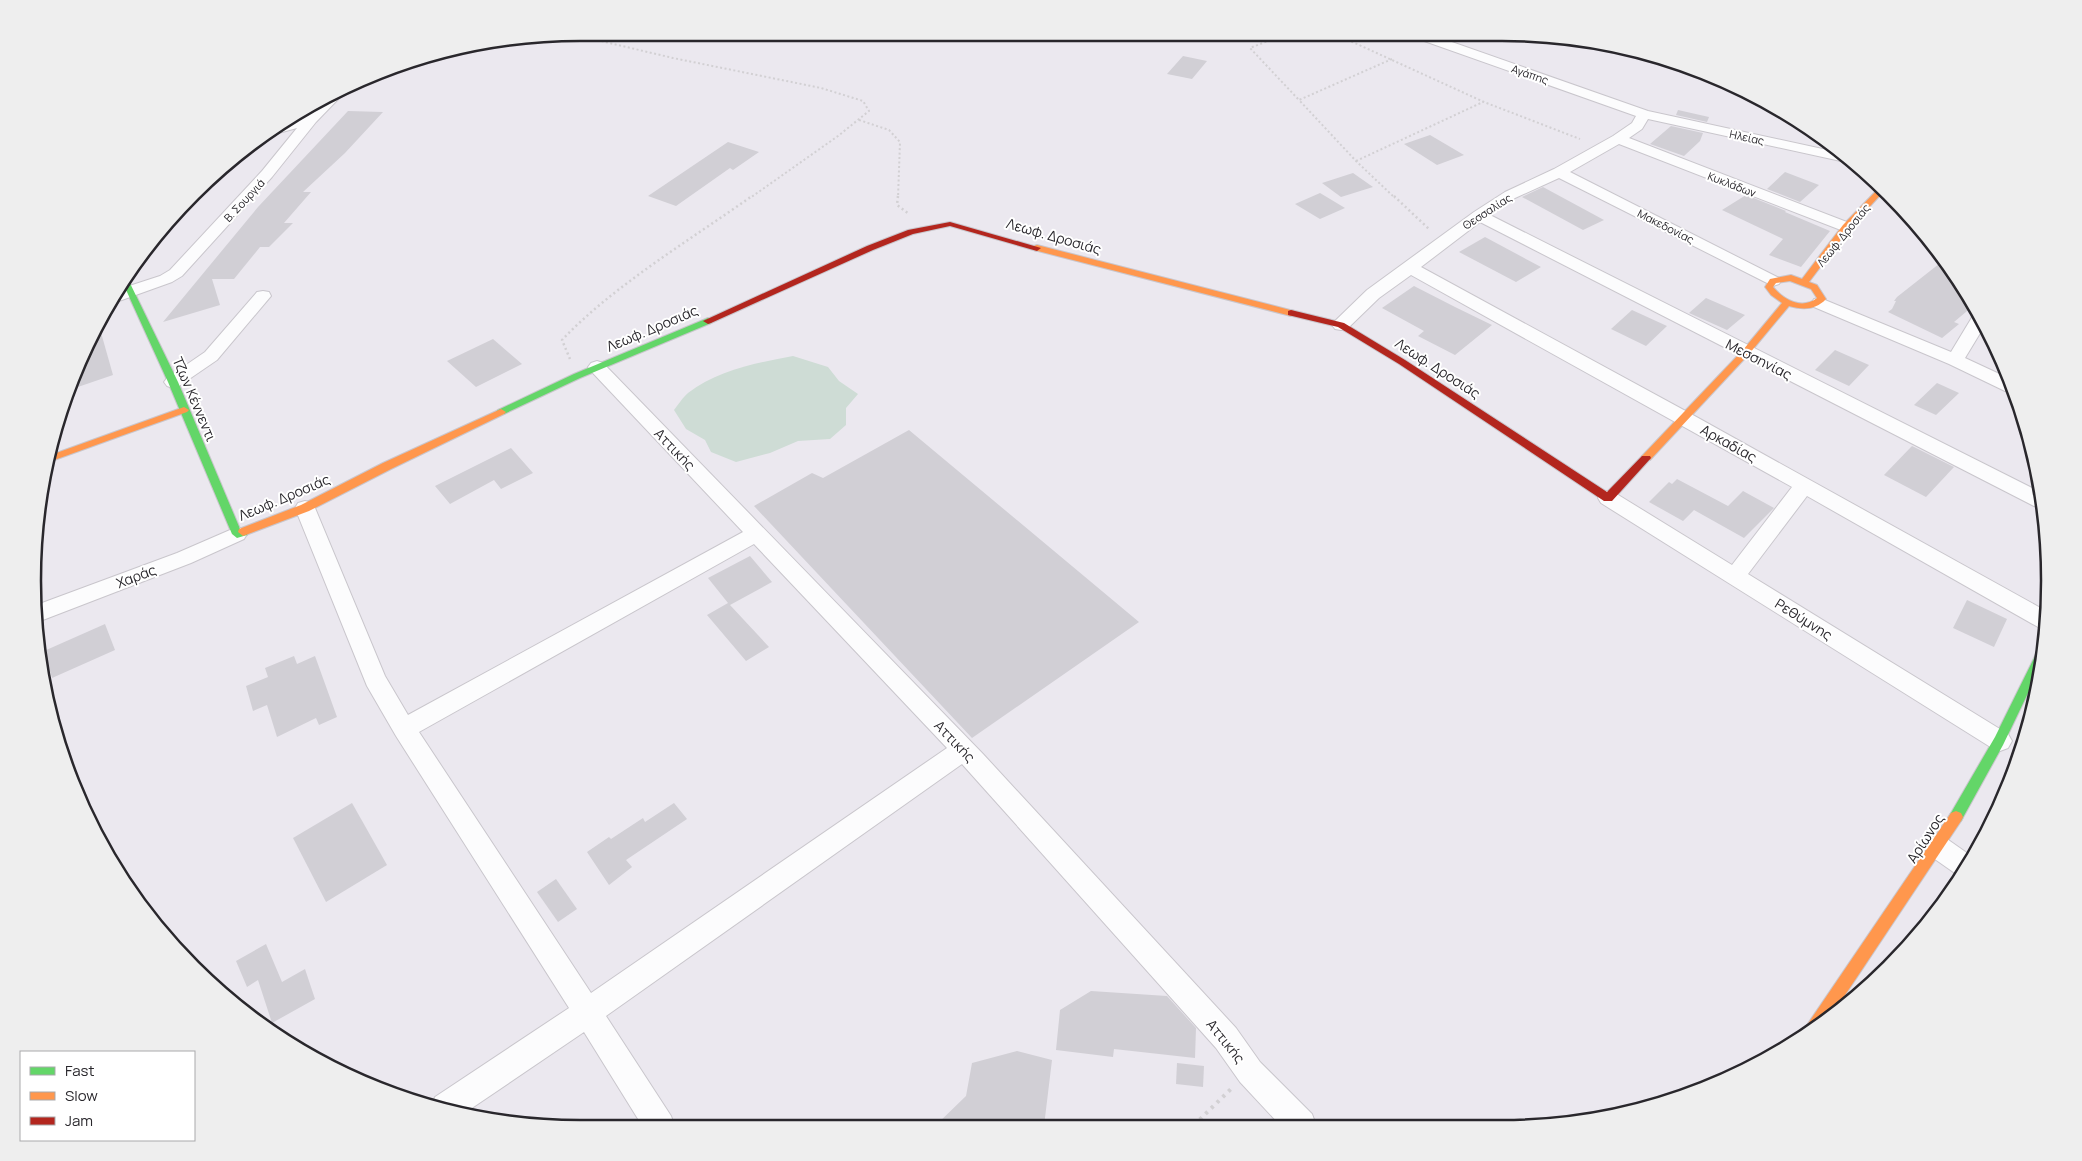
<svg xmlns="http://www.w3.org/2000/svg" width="2082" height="1161" viewBox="0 0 2082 1161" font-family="Manrope,sans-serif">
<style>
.green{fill:#cedcd5}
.building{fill:#d1cfd5}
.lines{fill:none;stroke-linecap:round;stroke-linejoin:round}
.street-casing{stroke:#c9c6cc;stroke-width:2}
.fast-casing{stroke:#c9c6cc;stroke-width:2}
.slow-casing{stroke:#c9c6cc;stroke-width:2}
.jam-casing{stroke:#c9c6cc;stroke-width:2}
.path-far2{stroke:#d2d0d3;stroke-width:2;stroke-dasharray:2 2.5;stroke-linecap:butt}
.path-far1{stroke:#d2d0d3;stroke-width:2.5;stroke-dasharray:2 3;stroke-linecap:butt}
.path{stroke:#d2d0d3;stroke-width:4;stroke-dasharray:3 5;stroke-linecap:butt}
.street{fill:#fcfcfd;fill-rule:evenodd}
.fast{fill:#63d668;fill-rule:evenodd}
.slow{fill:#ff974d;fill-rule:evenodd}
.jam{fill:#b3261e;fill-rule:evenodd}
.labels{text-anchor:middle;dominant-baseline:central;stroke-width:4;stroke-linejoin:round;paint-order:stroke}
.far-street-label{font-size:11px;fill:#29272c;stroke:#fff}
.street-label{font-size:14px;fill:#29272c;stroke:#fff}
.rim{fill:none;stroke:#29272c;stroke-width:2.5}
</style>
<rect width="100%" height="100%" fill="#ebe8ef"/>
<path class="green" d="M793,356l35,11 11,14 19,13 -12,14v17l-16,14 -32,2 -28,12 -34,9 -25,-10 -6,-12 -19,-11 -12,-19c4,-5 9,-13 14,-17 30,-23 69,-30 105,-37z"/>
<g class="building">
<path d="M1183,56l24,5 -15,18 -25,-5z"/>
<path d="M1678,110l31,7 -2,5 -31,-7z"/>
<path d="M348,111l35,1 -38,41 -42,39h8l-27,31h9l-24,24h-9l-26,32h-22l8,26 -57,17 95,-115z"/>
<path d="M1671,126l32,7 -3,8 -16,15 -34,-12z"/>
<path d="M1430,135l34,20 -27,10 -33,-21z"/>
<path d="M728,142l31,10 -26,18 -3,-2 -54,38 -28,-10z"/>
<path d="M1785,172l34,13 -19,17 -33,-13z"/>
<path d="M1353,173l20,14 -32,10 -19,-14z"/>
<path d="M1543,187l61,33 -21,10 -61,-33z"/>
<path d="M1320,193l25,15 -25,11 -25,-15z"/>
<path d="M1746,195l40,16 -1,1 45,19 -29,36 -32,-12 14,-16 -61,-29z"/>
<path d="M1485,237l56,30 -25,15 -57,-30z"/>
<path d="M1944,260l29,46 -19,16 5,2 -17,14 -54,-26 4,-3 4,-8h-2l3,-4z"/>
<path d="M1414,286l41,21 37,18 -37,30 -37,-19 6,-5 -42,-23z"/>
<path d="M1706,298l39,17 -18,15 -38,-17z"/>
<path d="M1632,310l35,16 -21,20 -35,-17z"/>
<path d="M98,322l15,53 -44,15 20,-52z"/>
<path d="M493,339l29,25 -46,23 -29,-26z"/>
<path d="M1835,350l34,15 -20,21 -34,-16z"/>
<path d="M1937,383l22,10 -23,22 -22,-10z"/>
<path d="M909,430l230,192 -167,116 -218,-232 58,-33 11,5z"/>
<path d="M1912,446l42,21 -28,30 -42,-22z"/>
<path d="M511,448l22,25 -32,16 -7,-9 -44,24 -15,-18z"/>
<path d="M1677,479l51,27 15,-15 31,17 -30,30 -50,-28 -11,11 -34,-19 20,-20 3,2z"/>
<path d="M750,556l22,26 -42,23 39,42 -23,14 -39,-46 21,-12 -20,-25z"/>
<path d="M1967,600l40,19 -13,28 -41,-19z"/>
<path d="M105,624l10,26 -63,28 -8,-27z"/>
<path d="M294,656l3,8 18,-8 22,61 -18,8 -3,-7 -39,19 -10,-32 -14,6 -7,-25 22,-9 -3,-9z"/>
<path d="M352,803l35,62 -61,37 -33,-64z"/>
<path d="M674,803l13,16 -61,41 6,7 -23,18 -22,-33 22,-15 2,2 32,-21 2,4z"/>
<path d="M556,879l21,30 -19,13 -21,-30z"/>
<path d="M266,944l16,38 23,-13 10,30 -43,24 -14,-43 -11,7 -11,-26z"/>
<path d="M1091,991l76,5 29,32 -1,30 -81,-9 -1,8 -57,-7 4,-40z"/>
<path d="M1017,1051l35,9 -8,66h-109l31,-30 6,-33z"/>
<path d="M1177,1063l27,3 -1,21 -27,-3z"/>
</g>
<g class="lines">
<g class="street-casing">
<g id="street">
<path d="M1411,34h18l219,77 193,42 13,9 -4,1 -202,-44 -6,10 -13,9 223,86 2,3 -2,3 -6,2 -227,-88 -49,28 209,106 2,3 -2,3 -6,2 -214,-108 -44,20 -25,17 550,277 2,16 -8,-2 -554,-284 -59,45 270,147 355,197v18l-8,-2 -231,-131 -59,78 260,160 4,7 -4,7 -8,3 -8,-3 -391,-245 -3,-5 3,-5 7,-2 7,2 117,72 60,-78 -381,-212 -32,23 -32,31 -6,1 -6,-1 -3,-4 3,-4 32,-31 107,-78 31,-20 49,-23 59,-33 19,-13 4,-7 -223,-79z"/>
<path d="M346,86l2,2 -2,3 -30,31 -44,55 -90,99 -10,6 -53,19h-9l7,-11 43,-14 10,-6 92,-99 35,-43 -26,7 -5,-1 18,-11 22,-7 18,-18z"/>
<path d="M263,291l6,1 2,4 -54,64 -38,26 -6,2 -6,-2 -3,-4 3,-4 38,-26 52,-60z"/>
<path d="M1820,298l131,54 23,-38 4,-1 7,12 -20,33 43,20 5,14 -8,-1 -56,-27 -135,-57 -2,-4 2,-4z"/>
<path d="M597,361l6,2 380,391 253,274 24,34 52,52 4,11h-36l-40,-43 -24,-34 -254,-284 -356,252 65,100 4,11h-32l-59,-95 -118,80 -34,-7 3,-8 134,-89 -173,-272 -29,-50 -72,-178 3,-5 7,-2 7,2 3,5 70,168 23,39 335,-183 -152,-161 -3,-4 3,-4zM754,544l193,204 -356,245 -172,-261z"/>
<path d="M237,527l7,2 3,5 -3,5 -53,24 -156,60 -1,-17 143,-53z"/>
<path d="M1938,835l9,4 27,19 -15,18 -30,-21 -4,-8 4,-8z"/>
</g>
</g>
<g class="fast-casing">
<g id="fast">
<path d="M126,275l52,107 62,147h7l1,3 -1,3 -10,3 -5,-4 -64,-152 -46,-101z"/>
<path d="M708,318l5,3 -2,2 -131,55 -76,36h-6l-2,-2 2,-2 76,-36z"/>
<path d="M2045,642l-4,24 -38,79 -42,76 -5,2 -5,-2 -2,-4 2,-4 44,-76 46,-93z"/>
</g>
</g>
<g class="slow-casing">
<g id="slow">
<path d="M1880,187l4,4 -35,38 -40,53 8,3 9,14c-10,11 -23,11 -37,7l-40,48 -99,106h-8l-1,-2 1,-2 101,-106 39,-47 -11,-8 -6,-8 5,-8 21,-4 11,4 41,-54zM1790,281l21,8 6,9c-15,12 -33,2 -44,-11l3,-4z"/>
<path d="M1037,245l257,66 1,2 -4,3 -257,-66v-4z"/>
<path d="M184,407l5,3 -2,2 -141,51 2,-7z"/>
<path d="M501,409l5,3 -2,2 -113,55 -82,42 -66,25 -5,-4 1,-3 62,-24 82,-42z"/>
<path d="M1956,811l5,2 2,4 -2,4 -130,195 -27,21 -2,-4 3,-5 146,-215z"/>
</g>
</g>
<g class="jam-casing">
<g id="jam">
<path d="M950,222l91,26 -4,3 -87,-25 -37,8 -40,16 -162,73 -3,1 -5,-3 164,-75 41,-16z"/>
<path d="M1291,310l53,13 61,37 202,132 35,-36h8l1,2 -39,43h-8l-205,-137 -61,-37 -50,-12v-4z"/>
</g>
</g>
<g class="path-far2">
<path d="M1335,34l149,68 96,37"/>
<path d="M1283,35l-33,13 49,52"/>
<path d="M584,37l89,21 148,30 42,13 6,10 -31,25 -88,62"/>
<path d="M1392,59l-93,41 57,61 39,37"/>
<path d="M859,120l30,10 11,12 -2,56"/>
<path d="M1356,161l127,-59"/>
</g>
<g class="path-far1">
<path d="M898,196l-1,9 12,9"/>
<path d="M1394,196l36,34"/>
<path d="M570,359l-8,-19c51,-54 128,-100 190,-144"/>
</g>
<path class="path" d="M1194,1125l37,-36"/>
<use href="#street" class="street"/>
<use href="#fast" class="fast"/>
<use href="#slow" class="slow"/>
<use href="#jam" class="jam"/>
</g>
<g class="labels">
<g class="far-street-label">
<text transform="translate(1530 74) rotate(19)">Αγάπης</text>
<text transform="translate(1747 137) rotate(12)">Ηλείας</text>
<text transform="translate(1732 184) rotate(21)">Κυκλάδων</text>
<text transform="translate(244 200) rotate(-47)">Β. Σουργιά</text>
<text transform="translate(1487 211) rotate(-33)">Θεσσαλίας</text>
<text transform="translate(1666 226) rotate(27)">Μακεδονίας</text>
<text transform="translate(1843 235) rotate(-51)">Λεωφ. Δροσιάς</text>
</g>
<g class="street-label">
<text transform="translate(1054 236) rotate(16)">Λεωφ. Δροσιάς</text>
<text transform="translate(652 328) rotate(-23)">Λεωφ. Δροσιάς</text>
<text transform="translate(1759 359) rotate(27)">Μεσσηνίας</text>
<text transform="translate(1438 368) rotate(33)">Λεωφ. Δροσιάς</text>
<text transform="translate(195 399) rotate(67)">Τζων Κέννεντι</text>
<text transform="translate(1729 443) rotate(29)">Αρκαδίας</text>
<text transform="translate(675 449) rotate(46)">Αττικής</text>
<text transform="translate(284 497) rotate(-23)">Λεωφ. Δροσιάς</text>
<text transform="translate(136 576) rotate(-21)">Χαράς</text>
<text transform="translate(1804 619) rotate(32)">Ρεθύμνης</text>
<text transform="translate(955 741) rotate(46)">Αττικής</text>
<text transform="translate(1925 838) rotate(-57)">Αρίωνος</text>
<text transform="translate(1226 1041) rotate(51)">Αττικής</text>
</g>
</g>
<path d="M0 0H2082V1161H0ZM580 41H1502A539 539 0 0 1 2041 580V581A539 539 0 0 1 1502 1120H580A539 539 0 0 1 41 581V580A539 539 0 0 1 580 41Z" fill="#eee" fill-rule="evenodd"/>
<path class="rim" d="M580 41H1502A539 539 0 0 1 2041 580V581A539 539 0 0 1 1502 1120H580A539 539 0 0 1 41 581V580A539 539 0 0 1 580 41Z"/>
<rect x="20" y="1051" width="175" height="90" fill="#ffffff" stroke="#a9a9ab"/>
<rect x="30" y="1067" width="25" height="8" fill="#63d668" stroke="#a9a9ab"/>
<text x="65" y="1076" font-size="15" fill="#29272c">Fast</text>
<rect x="30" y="1092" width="25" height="8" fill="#ff974d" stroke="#a9a9ab"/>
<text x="65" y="1101" font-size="15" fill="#29272c">Slow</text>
<rect x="30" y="1117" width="25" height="8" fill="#b3261e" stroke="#a9a9ab"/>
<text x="65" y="1126" font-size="15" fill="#29272c">Jam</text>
</svg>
